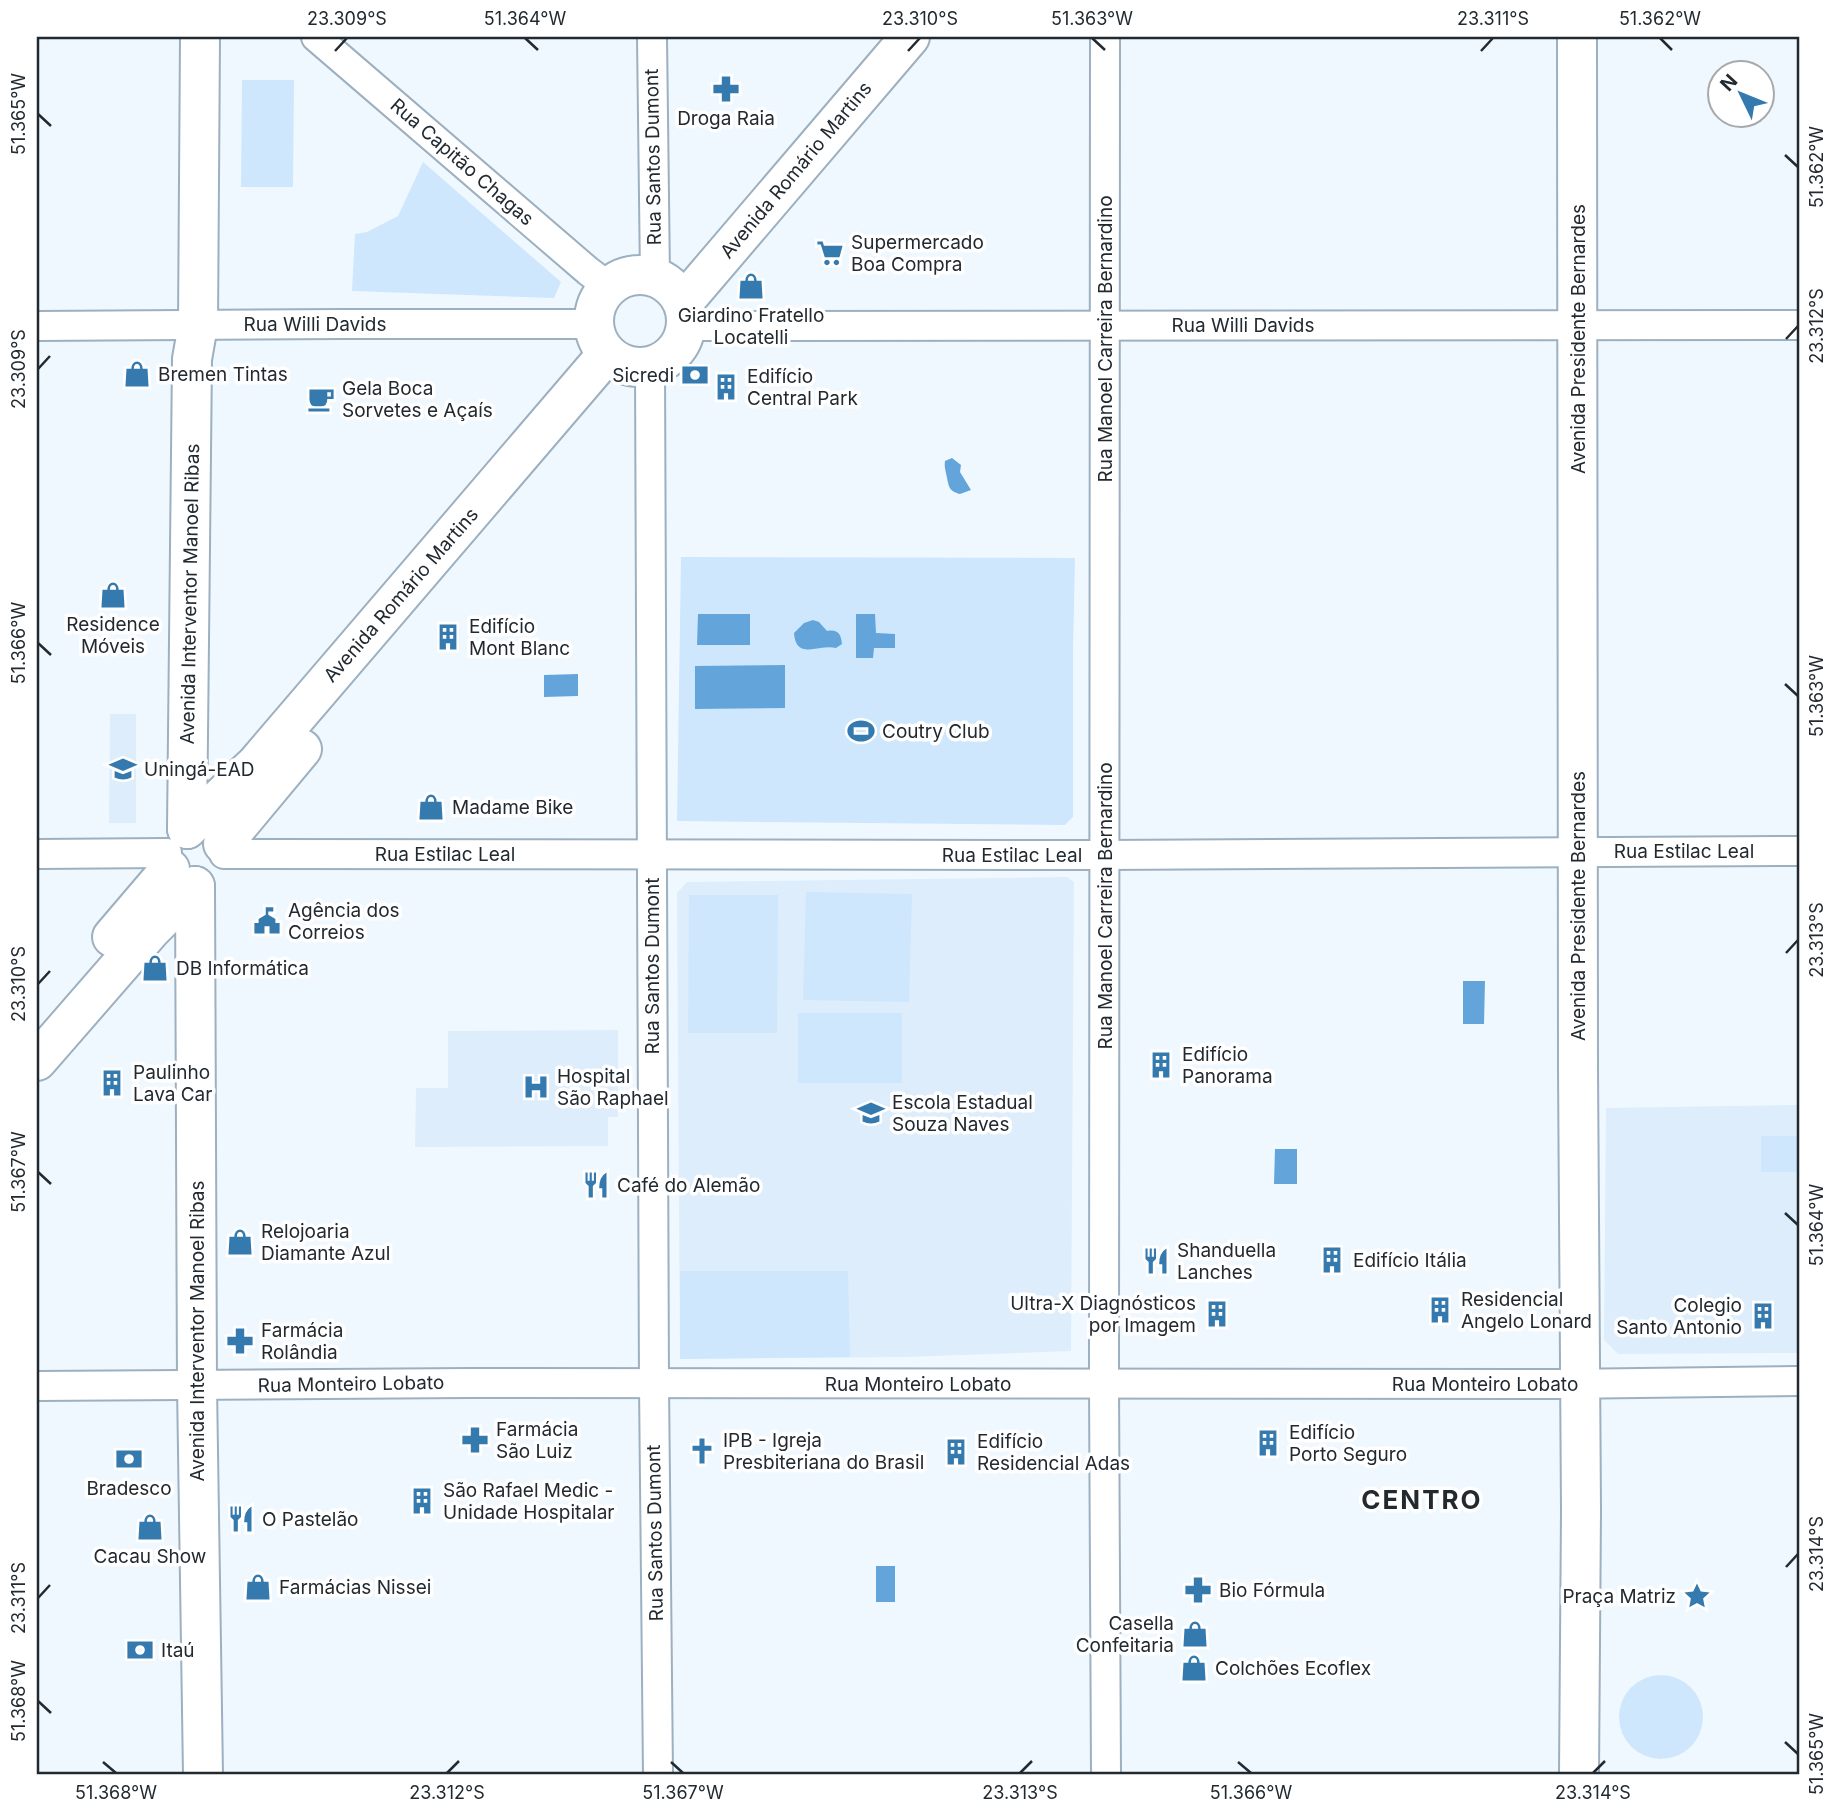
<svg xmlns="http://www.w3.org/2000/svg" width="1836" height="1812" viewBox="0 0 1836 1812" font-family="Inter,sans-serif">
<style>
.built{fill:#ddedfb}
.green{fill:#cee7fd}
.water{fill:#63a5db}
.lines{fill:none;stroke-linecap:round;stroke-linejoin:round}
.street-casing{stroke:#9db0c0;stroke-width:32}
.secondary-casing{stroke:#9db0c0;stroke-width:42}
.street{stroke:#fff;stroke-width:28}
.secondary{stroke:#fff;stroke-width:38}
.ticks{fill:none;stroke:#222a30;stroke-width:2.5}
.labels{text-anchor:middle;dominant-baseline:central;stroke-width:7;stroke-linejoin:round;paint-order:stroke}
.poi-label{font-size:19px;fill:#222a30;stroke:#fff;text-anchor:start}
.street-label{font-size:19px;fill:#222a30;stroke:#fff}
.district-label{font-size:26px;font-weight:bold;letter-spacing:2px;fill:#222a30;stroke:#fff}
.neatline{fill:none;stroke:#222a30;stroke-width:2.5}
.ticks-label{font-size:18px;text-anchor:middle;fill:#222a30}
</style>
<rect width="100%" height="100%" fill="#f0f8ff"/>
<g class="built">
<path d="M110,714h26v109h-27z"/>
<path d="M1067,877l7,5 -3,469 -167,6 -224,2 -3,-466 10,-11z"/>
<path d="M618,1030v87h-10v29l-193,1 1,-59h32v-57z"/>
<path d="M1799,1105v248l-181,1 -14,-14 2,-232z"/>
</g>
<g class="green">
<path d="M242,80h52l-1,107h-52z"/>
<path d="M423,162l138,120 -7,16 -202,-7 3,-57 12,-2 31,-16z"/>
<path d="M681,557l394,1 -2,91v168l-8,8 -388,-4z"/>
<path d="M806,892l106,2 -3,108 -106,-2z"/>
<path d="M689,895h89l-1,138h-89z"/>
<rect x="798" y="1013" width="104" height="70"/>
<rect x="1761" y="1136" width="38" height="36"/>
<path d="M680,1271h168l2,86 -170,2z"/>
<circle cx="1661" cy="1717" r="42"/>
</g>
<g class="water">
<path d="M952,458l9,7 -1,7 11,18 -11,4c-11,-3 -11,-7 -13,-16 -1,-7 -3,-10 -2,-17z"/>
<path d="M698,614h52v31h-53z"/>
<path d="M856,614h19l1,19 19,1v14h-21l-1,10h-17z"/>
<path d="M813,620l6,2 8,9c11,-2 14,3 15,13l-6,4c-17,-4 -40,13 -42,-15l10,-10z"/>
<path d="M785,665v43l-90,1v-43z"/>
<path d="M578,674v22l-34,1v-22z"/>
<path d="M1463,981h22l-1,43h-21z"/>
<path d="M1275,1149h22v35h-23z"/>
<rect x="876" y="1566" width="19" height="36"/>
</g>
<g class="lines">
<g class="street-casing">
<g id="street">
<path d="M316,37l272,234 21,16"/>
<path d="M652,37l3,240"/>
<path d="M1105,37l-1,1347 2,391"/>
<path d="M37,326l306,-2h251"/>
<path d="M686,326l1113,-1"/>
<path d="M650,367l4,1017 4,391"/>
<path d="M37,854l130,-1"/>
<path d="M224,854l881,1 694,-4"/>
<path d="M37,1386l432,-3 1091,1 239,-3"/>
</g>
</g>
<g class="secondary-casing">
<g id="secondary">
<path d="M1577,37l1,1032 3,441 -2,265"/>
<circle cx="640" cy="321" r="46"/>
<path d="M683,303l227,-266"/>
<path d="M187,829l5,-470 6,-34 2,-288"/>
<path d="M187,829l69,-65 351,-410"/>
<path d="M223,844l79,-95"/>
<path d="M195,886l2,500 6,389"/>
<path d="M112,937l58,-68"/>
<path d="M37,1061l114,-131 44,-44"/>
</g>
</g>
<use href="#street" class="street"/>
<use href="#secondary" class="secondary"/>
</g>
<path class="ticks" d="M525,38l13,12M1092,38l13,12M1660,38l12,12M335,51l12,-13M908,51l12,-13M1481,51l12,-13M38,114l13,12M1785,155l13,12M1786,339l12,-13M38,369l12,-13M38,643l13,12M1785,684l13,12M1786,953l12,-13M38,984l12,-13M38,1172l13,12M1785,1213l13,12M1786,1567l12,-13M38,1598l12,-13M38,1701l13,12M1785,1742l13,12M103,1762l13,11M671,1762l12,11M1238,1762l13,11M447,1773l12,-12M1020,1773l12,-12M1593,1773l12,-12"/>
<defs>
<g id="pharmacy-bare" transform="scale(2.1)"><path d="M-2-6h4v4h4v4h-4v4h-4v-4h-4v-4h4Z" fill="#347aaf" stroke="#fff" stroke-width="2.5" paint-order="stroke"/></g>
<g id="supermarket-bare" transform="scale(2.1)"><path d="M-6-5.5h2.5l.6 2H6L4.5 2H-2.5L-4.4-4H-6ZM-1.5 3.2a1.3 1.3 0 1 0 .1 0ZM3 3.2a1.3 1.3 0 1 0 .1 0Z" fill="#347aaf" stroke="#fff" stroke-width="2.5" paint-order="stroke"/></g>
<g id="shop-bare" transform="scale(2.1)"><path d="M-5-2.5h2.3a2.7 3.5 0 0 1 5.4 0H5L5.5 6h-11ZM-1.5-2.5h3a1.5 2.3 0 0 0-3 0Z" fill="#347aaf" stroke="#fff" stroke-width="2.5" paint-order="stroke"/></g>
<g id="bank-bare" transform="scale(2.1)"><path d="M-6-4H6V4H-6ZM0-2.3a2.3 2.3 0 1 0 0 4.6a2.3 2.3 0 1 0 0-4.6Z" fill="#347aaf" stroke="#fff" stroke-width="2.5" paint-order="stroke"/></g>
<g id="building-bare" transform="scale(2.1)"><path d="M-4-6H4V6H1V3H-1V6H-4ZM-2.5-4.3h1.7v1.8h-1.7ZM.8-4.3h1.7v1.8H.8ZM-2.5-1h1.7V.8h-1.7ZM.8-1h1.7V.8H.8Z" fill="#347aaf" stroke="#fff" stroke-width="2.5" paint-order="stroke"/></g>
<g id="cafe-bare" transform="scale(2.1)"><path d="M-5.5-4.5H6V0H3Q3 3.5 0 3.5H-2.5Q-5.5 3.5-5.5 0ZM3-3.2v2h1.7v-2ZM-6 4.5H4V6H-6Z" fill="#347aaf" stroke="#fff" stroke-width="2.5" paint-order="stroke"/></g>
<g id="stadium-bare" transform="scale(2.1)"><path d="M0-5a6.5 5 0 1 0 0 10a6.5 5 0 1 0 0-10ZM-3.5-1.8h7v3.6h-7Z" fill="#347aaf" stroke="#fff" stroke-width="2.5" paint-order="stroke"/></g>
<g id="university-bare" transform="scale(2.1)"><path d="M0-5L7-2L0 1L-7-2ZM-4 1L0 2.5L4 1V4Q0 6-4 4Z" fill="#347aaf" stroke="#fff" stroke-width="2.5" paint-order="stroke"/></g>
<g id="civic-bare" transform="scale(2.1)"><path d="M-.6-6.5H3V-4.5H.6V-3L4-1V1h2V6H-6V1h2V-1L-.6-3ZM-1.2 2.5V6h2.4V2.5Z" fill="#347aaf" stroke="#fff" stroke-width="2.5" paint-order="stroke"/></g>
<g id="hospital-bare" transform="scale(2.1)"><path d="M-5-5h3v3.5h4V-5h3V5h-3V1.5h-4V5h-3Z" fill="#347aaf" stroke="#fff" stroke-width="2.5" paint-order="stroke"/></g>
<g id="school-bare" transform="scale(2.1)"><path d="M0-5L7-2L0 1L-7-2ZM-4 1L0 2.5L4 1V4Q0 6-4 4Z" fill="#347aaf" stroke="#fff" stroke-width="2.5" paint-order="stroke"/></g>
<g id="restaurant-bare" transform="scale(2.1)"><path d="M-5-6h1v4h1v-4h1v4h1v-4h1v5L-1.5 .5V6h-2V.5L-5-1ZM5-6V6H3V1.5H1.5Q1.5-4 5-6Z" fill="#347aaf" stroke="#fff" stroke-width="2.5" paint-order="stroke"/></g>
<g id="church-bare" transform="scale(2.1)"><path d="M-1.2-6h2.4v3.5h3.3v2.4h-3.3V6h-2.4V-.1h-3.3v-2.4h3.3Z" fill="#347aaf" stroke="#fff" stroke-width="2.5" paint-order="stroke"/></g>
<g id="sight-bare" transform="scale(2.1)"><path d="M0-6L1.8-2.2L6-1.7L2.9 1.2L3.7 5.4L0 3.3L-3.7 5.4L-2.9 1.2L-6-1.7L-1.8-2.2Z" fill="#347aaf" stroke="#fff" stroke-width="2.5" paint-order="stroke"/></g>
</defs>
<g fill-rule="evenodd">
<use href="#pharmacy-bare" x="726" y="89"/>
<use href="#supermarket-bare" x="830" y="253"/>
<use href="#shop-bare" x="751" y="286"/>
<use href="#shop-bare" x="137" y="374"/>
<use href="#bank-bare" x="695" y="375"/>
<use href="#building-bare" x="726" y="387"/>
<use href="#cafe-bare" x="321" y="399"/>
<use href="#shop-bare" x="113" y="595"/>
<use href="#building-bare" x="448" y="637"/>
<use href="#stadium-bare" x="861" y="731"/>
<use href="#university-bare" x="123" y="769"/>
<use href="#shop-bare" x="431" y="807"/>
<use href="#civic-bare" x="267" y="921"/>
<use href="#shop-bare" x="155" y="968"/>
<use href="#building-bare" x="1161" y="1065"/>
<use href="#building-bare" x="112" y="1083"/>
<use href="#hospital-bare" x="536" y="1087"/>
<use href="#school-bare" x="871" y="1113"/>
<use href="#restaurant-bare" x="596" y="1185"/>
<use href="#shop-bare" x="240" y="1242"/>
<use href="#building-bare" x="1332" y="1260"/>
<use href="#restaurant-bare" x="1156" y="1261"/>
<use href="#building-bare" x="1440" y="1310"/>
<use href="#building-bare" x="1217" y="1314"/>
<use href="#building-bare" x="1763" y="1316"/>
<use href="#pharmacy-bare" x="240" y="1341"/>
<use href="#pharmacy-bare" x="475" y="1440"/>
<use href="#building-bare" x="1268" y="1443"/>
<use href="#church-bare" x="702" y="1451"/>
<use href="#building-bare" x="956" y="1452"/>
<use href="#bank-bare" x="129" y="1459"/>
<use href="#building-bare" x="422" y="1501"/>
<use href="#restaurant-bare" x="241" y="1519"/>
<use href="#shop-bare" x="150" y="1527"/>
<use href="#shop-bare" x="258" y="1587"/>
<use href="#pharmacy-bare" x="1198" y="1590"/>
<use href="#sight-bare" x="1697" y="1596"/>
<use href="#shop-bare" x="1195" y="1634"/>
<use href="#bank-bare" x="140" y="1650"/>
<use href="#shop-bare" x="1194" y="1668"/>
</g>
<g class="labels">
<g class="poi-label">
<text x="726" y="118" text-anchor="middle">Droga Raia</text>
<text x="851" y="242">Supermercado<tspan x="851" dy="22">Boa Compra</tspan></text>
<text x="751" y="315" text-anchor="middle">Giardino Fratello<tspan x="751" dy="22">Locatelli</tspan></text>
<text x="158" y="374">Bremen Tintas</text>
<text x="674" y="375" text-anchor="end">Sicredi</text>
<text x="747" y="376">Edifício<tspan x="747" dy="22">Central Park</tspan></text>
<text x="342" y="388">Gela Boca<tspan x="342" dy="22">Sorvetes e Açaís</tspan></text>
<text x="113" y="624" text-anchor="middle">Residence<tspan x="113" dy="22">Móveis</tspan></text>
<text x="469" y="626">Edifício<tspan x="469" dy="22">Mont Blanc</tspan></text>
<text x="882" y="731">Coutry Club</text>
<text x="144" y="769">Uningá-EAD</text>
<text x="452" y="807">Madame Bike</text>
<text x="288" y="910">Agência dos<tspan x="288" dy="22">Correios</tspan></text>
<text x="176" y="968">DB Informática</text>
<text x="1182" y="1054">Edifício<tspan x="1182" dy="22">Panorama</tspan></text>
<text x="133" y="1072">Paulinho<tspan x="133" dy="22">Lava Car</tspan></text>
<text x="557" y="1076">Hospital<tspan x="557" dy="22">São Raphael</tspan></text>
<text x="892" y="1102">Escola Estadual<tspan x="892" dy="22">Souza Naves</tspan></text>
<text x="617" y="1185">Café do Alemão</text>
<text x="261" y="1231">Relojoaria<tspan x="261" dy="22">Diamante Azul</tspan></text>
<text x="1177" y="1250">Shanduella<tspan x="1177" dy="22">Lanches</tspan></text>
<text x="1353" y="1260">Edifício Itália</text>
<text x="1461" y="1299">Residencial<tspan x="1461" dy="22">Angelo Lonard</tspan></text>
<text x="1196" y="1303" text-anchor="end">Ultra-X Diagnósticos<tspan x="1196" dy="22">por Imagem</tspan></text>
<text x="1742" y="1305" text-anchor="end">Colegio<tspan x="1742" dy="22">Santo Antonio</tspan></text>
<text x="261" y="1330">Farmácia<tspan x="261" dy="22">Rolândia</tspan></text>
<text x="496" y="1429">Farmácia<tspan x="496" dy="22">São Luiz</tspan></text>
<text x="1289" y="1432">Edifício<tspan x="1289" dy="22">Porto Seguro</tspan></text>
<text x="723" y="1440">IPB - Igreja<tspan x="723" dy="22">Presbiteriana do Brasil</tspan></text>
<text x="977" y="1441">Edifício<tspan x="977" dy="22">Residencial Adas</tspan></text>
<text x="129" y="1488" text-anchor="middle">Bradesco</text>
<text x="443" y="1490">São Rafael Medic -<tspan x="443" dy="22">Unidade Hospitalar</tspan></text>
<text x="262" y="1519">O Pastelão</text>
<text x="150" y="1556" text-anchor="middle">Cacau Show</text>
<text x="279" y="1587">Farmácias Nissei</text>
<text x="1219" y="1590">Bio Fórmula</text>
<text x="1676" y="1596" text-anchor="end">Praça Matriz</text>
<text x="1174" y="1623" text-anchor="end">Casella<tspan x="1174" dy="22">Confeitaria</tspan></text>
<text x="161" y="1650">Itaú</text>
<text x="1215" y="1668">Colchões Ecoflex</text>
</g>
<g class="street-label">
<text transform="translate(653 157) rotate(-91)">Rua Santos Dumont</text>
<text transform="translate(462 162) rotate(41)">Rua Capitão Chagas</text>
<text transform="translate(796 170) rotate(-50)">Avenida Romário Martins</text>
<text x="315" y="324">Rua Willi Davids</text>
<text x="1243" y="325">Rua Willi Davids</text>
<text transform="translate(1105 339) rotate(-90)">Rua Manoel Carreira Bernardino</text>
<text transform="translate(1578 339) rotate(-90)">Avenida Presidente Bernardes</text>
<text transform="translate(190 594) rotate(-89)">Avenida Interventor Manoel Ribas</text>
<text transform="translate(401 595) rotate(-49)">Avenida Romário Martins</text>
<text x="1684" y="851">Rua Estilac Leal</text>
<text x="445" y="854">Rua Estilac Leal</text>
<text x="1012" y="855">Rua Estilac Leal</text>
<text transform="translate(1105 906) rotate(-90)">Rua Manoel Carreira Bernardino</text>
<text transform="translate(1578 906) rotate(-90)">Avenida Presidente Bernardes</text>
<text transform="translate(652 966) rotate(-90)">Rua Santos Dumont</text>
<text transform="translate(197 1331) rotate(-90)">Avenida Interventor Manoel Ribas</text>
<text transform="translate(351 1384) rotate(-1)">Rua Monteiro Lobato</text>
<text x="918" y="1384">Rua Monteiro Lobato</text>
<text x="1485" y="1384">Rua Monteiro Lobato</text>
<text transform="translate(655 1533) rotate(-91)">Rua Santos Dumont</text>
</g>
<g class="district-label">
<text x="1422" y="1499">CENTRO</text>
</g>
</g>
<rect width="1836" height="1812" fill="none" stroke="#ffffff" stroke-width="77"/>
<g transform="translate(1741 94) rotate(313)"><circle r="33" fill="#ffffff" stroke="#a7aaac" stroke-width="2"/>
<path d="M0-5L12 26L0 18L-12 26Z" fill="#347aaf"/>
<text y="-10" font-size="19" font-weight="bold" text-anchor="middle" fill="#222a30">N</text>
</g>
<rect x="38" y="38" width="1760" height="1735" class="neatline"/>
<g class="ticks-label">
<text x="347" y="25">23.309°S</text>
<text x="525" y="25">51.364°W</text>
<text x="920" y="25">23.310°S</text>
<text x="1092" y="25">51.363°W</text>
<text x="1493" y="25">23.311°S</text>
<text x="1660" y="25">51.362°W</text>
<text transform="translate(19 114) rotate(-90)" y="6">51.365°W</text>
<text transform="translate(1817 167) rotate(-90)" y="6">51.362°W</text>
<text transform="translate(1817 326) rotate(-90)" y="6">23.312°S</text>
<text transform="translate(19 369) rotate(-90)" y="6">23.309°S</text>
<text transform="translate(19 643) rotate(-90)" y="6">51.366°W</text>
<text transform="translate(1817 696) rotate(-90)" y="6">51.363°W</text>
<text transform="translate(1817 940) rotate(-90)" y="6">23.313°S</text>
<text transform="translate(19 984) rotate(-90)" y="6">23.310°S</text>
<text transform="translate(19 1172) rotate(-90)" y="6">51.367°W</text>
<text transform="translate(1817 1225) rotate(-90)" y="6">51.364°W</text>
<text transform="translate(1817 1554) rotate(-90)" y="6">23.314°S</text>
<text transform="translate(19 1598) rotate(-90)" y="6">23.311°S</text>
<text transform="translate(19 1701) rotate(-90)" y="6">51.368°W</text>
<text transform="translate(1817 1754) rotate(-90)" y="6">51.365°W</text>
<text x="116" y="1799">51.368°W</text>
<text x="447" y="1799">23.312°S</text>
<text x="683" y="1799">51.367°W</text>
<text x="1020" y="1799">23.313°S</text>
<text x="1251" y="1799">51.366°W</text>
<text x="1593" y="1799">23.314°S</text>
</g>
</svg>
